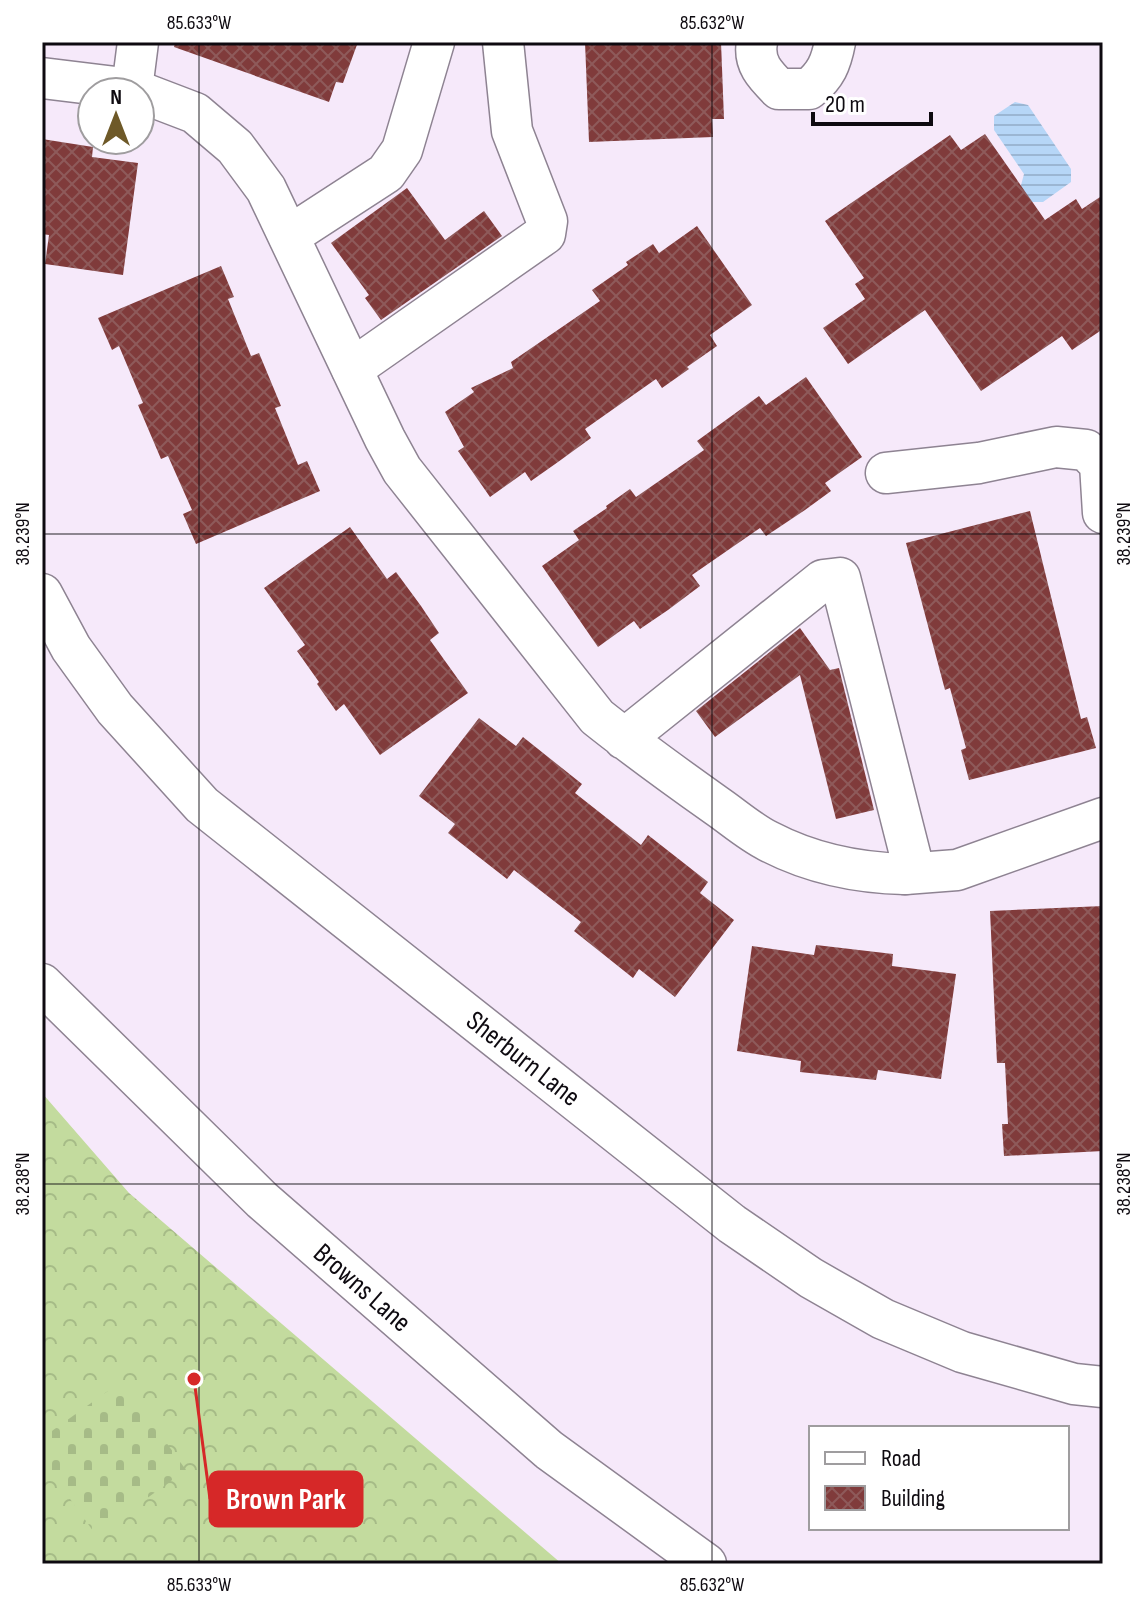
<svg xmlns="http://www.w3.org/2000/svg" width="1145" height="1606" viewBox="0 0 1145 1606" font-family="'Sofia Sans Condensed',sans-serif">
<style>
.forest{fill:url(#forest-crowns)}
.cemetery{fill:url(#cemetery-stones)}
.water{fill:url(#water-rules)}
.building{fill:url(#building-cross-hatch)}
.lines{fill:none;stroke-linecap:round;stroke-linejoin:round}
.minor-casing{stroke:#8e8392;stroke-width:43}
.minor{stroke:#fff;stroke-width:40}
.ticks{fill:none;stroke:#0e0a10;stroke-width:2;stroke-opacity:0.45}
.labels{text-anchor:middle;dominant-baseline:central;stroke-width:8;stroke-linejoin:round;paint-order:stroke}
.street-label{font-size:28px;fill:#0e0a10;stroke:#fff}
.leader{fill:none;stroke:#d62828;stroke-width:3}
.callout-dot{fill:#d62828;stroke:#fff;stroke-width:3}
.callout{fill:#d62828;stroke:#d62828;stroke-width:3}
.callout-label{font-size:30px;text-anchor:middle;font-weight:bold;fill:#fff}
.neatline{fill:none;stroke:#0e0a10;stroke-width:3}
.ticks-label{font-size:20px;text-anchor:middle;fill:#0e0a10}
</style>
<defs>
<pattern id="forest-crowns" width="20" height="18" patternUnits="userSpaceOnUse" patternTransform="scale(2)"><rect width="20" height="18" fill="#c3db9e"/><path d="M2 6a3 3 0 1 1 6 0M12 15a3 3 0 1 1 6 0" fill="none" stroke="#a6bb87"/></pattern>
<pattern id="cemetery-stones" width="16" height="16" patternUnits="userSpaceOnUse" patternTransform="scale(2)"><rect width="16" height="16" fill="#c3db9e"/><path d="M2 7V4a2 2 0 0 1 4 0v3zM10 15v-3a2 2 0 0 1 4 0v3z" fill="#a6bb87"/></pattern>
<pattern id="water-rules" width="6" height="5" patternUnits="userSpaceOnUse" patternTransform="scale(2)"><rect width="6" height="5" fill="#b6d6f7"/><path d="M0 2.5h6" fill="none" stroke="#9bb6d3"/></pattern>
<pattern id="building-cross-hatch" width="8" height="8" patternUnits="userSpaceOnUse" patternTransform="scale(2)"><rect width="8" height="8" fill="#803b3b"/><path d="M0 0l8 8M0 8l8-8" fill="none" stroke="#8e5a5a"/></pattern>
</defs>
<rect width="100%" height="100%" fill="#f6e9fa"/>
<path class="forest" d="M42,1093l87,100 433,371h-520z"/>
<path class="cemetery" d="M122,1381l64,89 -90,65 -54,-75v-22z"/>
<path class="water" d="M1015,102l13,3 43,64v13l-28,20h-12l-11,-13 4,-15 -30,-44v-14z"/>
<g class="building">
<path d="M175,42h183l-15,41 -7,-1 -7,20 -155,-55z"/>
<path d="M585,42h136l3,77h-12l1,18 -124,5z"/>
<path d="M985,134l60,86 31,-21 6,10 21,-14v134l-31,21 -10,-14 -81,55 -56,-81 -77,54 -25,-36 42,-29 -10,-15 9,-6 -39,-57 125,-86 11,15z"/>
<path d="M42,139l51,8 -1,10 46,6 -15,112 -78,-11 4,-29 -7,-1z"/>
<path d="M407,188l38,52 39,-29 18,25 -121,84 -16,-22 4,-3 -38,-52z"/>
<path d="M697,226l55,79 -42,30 7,11 -30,21 2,2 -27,19 -6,-9 -71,50 6,9 -33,24 -27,19 -6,-9 -35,25 -32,-46 6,-4 -19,-35 29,-20 -3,-4 42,-20 -2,-6 89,-61 -8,-11 36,-25 -2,-3 27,-18 6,9z"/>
<path d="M221,266l13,31 -6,2 23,57 8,-3 22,53 -6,2 23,57 9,-4 13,30 -124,53 -13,-30 9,-4 -24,-54 -7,3 -23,-54 5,-2 -24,-57 -7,4 -14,-32z"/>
<path d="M806,377l56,80 -37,26 6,8 -26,19 -39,26 -6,-8 -68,47 8,11 -32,24 -28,19 -6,-8 -36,26 -56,-81 37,-26 -6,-9 34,-23 -1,-2 24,-17 6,8 68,-47 -7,-9 62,-45 7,9z"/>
<path d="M1030,511l51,208 6,-2 9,31 -127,32 -8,-30 5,-2 -16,-60 -5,2 -39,-147z"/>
<path d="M350,527l37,52 9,-7 25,34 18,27 -9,7 38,53 -88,62 -36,-51 -8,7 -19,-27 2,-2 -22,-31 8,-6 -41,-57z"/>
<path d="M800,628l30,42 9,-2 35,142 -38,9 -36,-144 -85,62 -19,-26z"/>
<path d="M479,718l37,28 7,-9 59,47 -7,9 66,52 7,-10 60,47 -8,11 34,27 -59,77 -36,-28 -6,9 -59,-47 7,-9 -67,-52 -7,9 -59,-46 7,-9 -36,-28z"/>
<path d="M1103,906v245l-99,5 -2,-32h6l-3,-61h-8l-7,-152z"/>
<path d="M816,945l77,9 -1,12 64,8 -15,105 -63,-9 -2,10 -76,-8 1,-11 -64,-10 15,-105 62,9z"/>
</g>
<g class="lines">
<g class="minor-casing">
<g id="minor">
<path d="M138,42l-6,47 7,3"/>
<path d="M757,42c-4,21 8,33 22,47h30c17,-14 22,-26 26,-47"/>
<path d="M42,78l90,11"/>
<path d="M140,92l55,21 40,34 31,42 119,250 17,31 195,247c39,31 79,60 120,89 16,11 33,26 51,35 42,22 90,32 137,33l7,-12 -72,-284 -17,2 -199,159"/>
<path d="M289,236l97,-63 16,-23 32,-108"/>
<path d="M352,369l193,-135 2,-13 -35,-90 -9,-89"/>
<path d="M886,473l93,-10 77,-16 30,3 14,14 3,49"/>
<path d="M42,594l29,54 44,61 87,96 530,419 79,54 72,41 79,33 112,32 29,3"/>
<path d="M905,874l52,-4 146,-52"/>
<path d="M42,984l220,216 287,250 157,114"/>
</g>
</g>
<use href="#minor" class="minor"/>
</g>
<path class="ticks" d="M199,42v1522M712,42v1522M42,534h1061M42,1184h1061"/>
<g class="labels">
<g class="street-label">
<text transform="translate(523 1059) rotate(38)">Sherburn Lane</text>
<text transform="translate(362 1288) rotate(41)">Browns Lane</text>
</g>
</g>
<path class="leader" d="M194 1379L210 1499"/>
<circle class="callout-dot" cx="194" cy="1379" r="8"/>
<rect class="callout" x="210" y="1472" width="152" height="54" rx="8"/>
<g class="callout-label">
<text x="286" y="1509">Brown Park</text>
</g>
<rect width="1145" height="1606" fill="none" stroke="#ffffff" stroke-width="88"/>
<rect x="809" y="1426" width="260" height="104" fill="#ffffff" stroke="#9f9d9f" stroke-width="2"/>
<rect x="825" y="1452" width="40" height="12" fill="#ffffff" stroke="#9f9d9f" stroke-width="2"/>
<text x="881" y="1466" font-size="24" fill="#0e0a10">Road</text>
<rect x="825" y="1486" width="40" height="24" fill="url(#building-cross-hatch)" stroke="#9f9d9f" stroke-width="2"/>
<text x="881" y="1506" font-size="24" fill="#0e0a10">Building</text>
<g transform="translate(116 116)"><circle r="38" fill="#ffffff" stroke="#9f9d9f" stroke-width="2"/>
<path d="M0-6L14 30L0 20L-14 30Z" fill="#6e5928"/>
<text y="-12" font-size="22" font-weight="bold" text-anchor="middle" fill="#0e0a10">N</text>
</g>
<path d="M813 112v12h118v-12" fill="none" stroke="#0e0a10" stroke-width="4"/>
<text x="825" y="112" font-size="24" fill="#0e0a10" stroke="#ffffff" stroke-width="6" paint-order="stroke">20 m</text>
<rect x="44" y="44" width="1057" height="1518" class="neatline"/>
<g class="ticks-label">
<text x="199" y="29">85.633°W</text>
<text x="712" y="29">85.632°W</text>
<text transform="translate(22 534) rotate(-90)" y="7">38.239°N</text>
<text transform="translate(1123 534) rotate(-90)" y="7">38.239°N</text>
<text transform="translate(22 1184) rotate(-90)" y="7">38.238°N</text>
<text transform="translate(1123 1184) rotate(-90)" y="7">38.238°N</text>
<text x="199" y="1591">85.633°W</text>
<text x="712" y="1591">85.632°W</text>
</g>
</svg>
